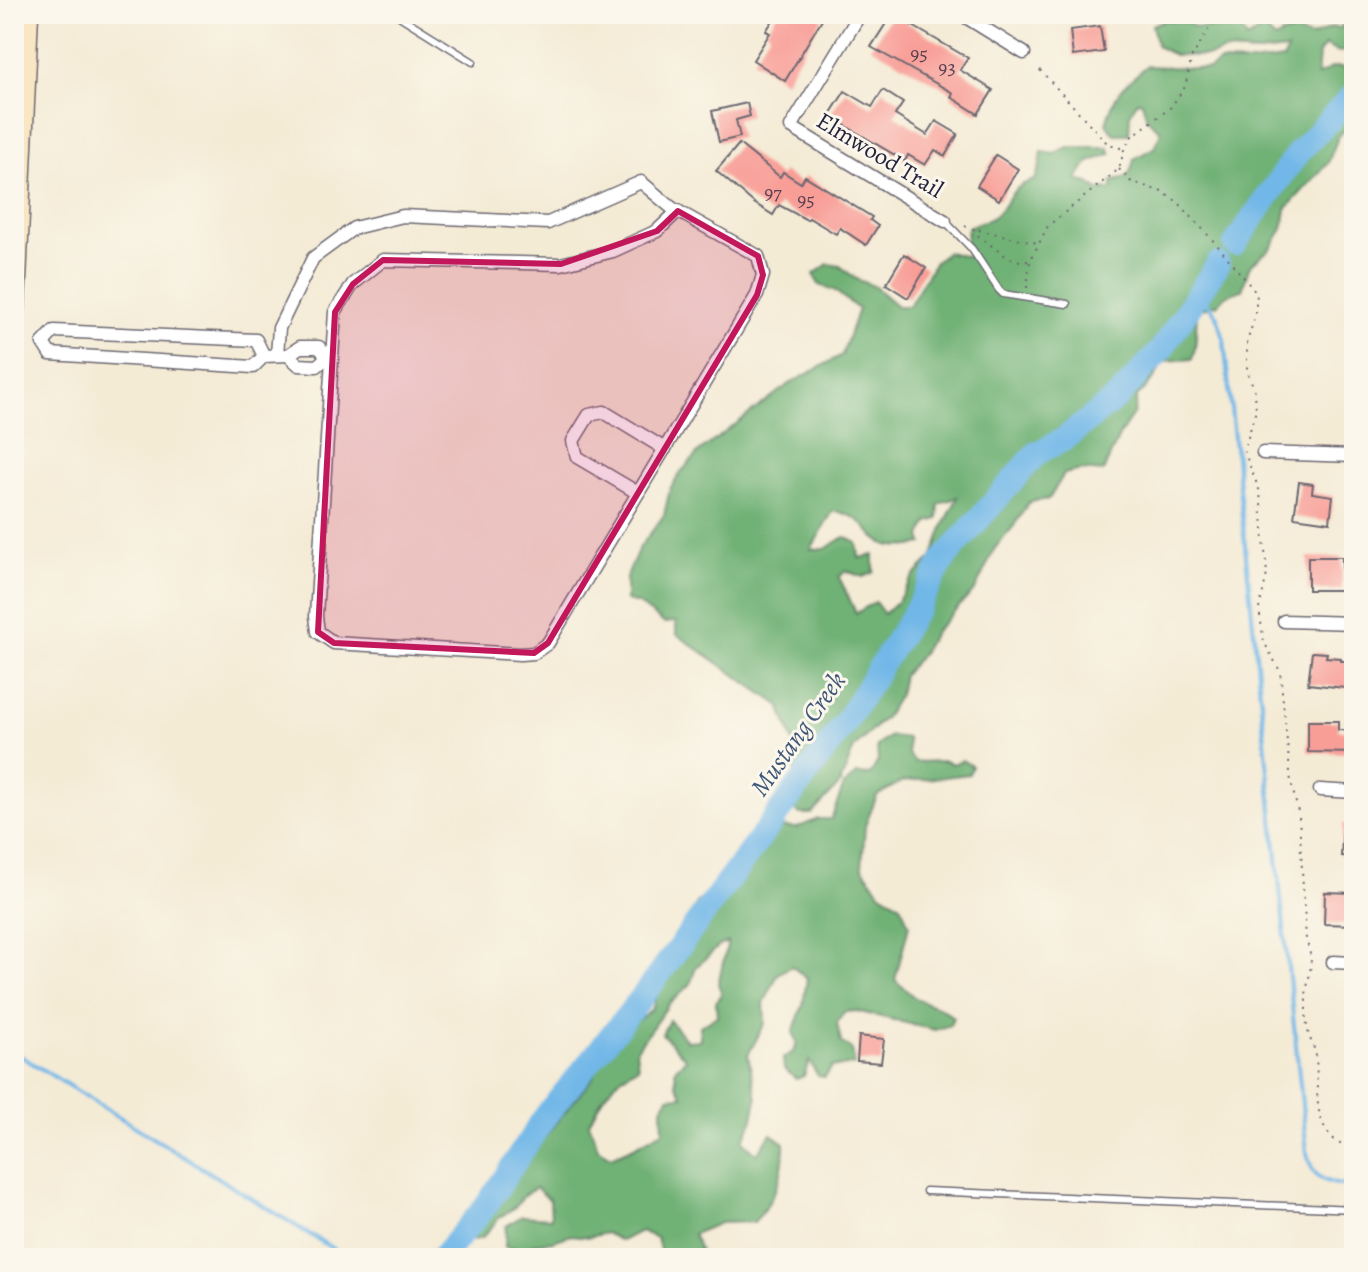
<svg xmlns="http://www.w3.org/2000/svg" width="1368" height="1272" viewBox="0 0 1368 1272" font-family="Alegreya,serif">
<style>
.forest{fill:#6fb174;stroke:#486a58;stroke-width:2;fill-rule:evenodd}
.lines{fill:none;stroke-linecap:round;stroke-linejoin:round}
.stream{stroke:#71b7e8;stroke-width:4}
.river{stroke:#71b7e8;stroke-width:24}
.building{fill:#f89e97}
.lane-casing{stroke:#6c6871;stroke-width:9}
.street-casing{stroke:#6c6871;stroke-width:15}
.secondary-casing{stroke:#6c6871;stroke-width:21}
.path{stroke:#6c6871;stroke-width:2;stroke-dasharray:2 6;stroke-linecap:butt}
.lane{stroke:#fff;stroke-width:6}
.street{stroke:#fff;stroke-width:12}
.secondary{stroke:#f9e7c3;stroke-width:18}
.marked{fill:#c2185b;fill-opacity:0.2;stroke:#c2185b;stroke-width:6;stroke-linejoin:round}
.labels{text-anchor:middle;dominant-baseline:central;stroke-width:6;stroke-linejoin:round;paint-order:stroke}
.number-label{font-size:20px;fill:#584152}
.street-label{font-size:24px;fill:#22223b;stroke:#fbf7ec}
.water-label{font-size:26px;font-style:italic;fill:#3e5678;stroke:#fbf7ec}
</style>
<rect width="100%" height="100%" fill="#fbf7ec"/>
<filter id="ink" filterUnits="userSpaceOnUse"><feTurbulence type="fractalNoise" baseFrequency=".0125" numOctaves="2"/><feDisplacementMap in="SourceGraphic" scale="16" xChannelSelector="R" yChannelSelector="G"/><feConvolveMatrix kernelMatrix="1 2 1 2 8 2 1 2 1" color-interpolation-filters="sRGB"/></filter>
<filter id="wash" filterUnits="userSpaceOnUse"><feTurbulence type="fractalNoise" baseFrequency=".006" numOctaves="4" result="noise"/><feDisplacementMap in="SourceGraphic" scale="32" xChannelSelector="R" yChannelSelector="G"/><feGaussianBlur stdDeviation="1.8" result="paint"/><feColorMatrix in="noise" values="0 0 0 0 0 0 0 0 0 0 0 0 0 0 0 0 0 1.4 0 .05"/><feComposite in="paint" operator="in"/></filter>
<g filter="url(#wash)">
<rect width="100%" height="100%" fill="#f4ebd5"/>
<g class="forest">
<path d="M1354,17v30c-12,7 -18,6 -28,-2l-7,8 -2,23 16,-9 21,1v52l-16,17 -10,26 -42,46 -3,20 -13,20 -20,16 -8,25 -17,6 -7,8 -20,5c-4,17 1,34 -6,50l-29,2 -9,18 -17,18 -3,16 -14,21 -17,38 -22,-2 -17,4 -15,25 -20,3 -15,24 -19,22 -20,42 -40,41 -14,24 -18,20 -4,20 -13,21 -32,32 -14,36 -28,30h-12l-6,-5 -2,-9 11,-16 -12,-22 3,-18 -14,-38 -104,-72v-12l-12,1 -26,-19 -12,-3v-23l12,-28 26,-35 6,-26 12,-18 17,-19 62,-47 28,-21 53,-29 16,-46 -24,-19 -15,-5 -5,-11 14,-10 12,2 16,13 18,7 23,20h12l25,-43 13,-11 24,5 -6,-11 3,-19c7,-3 18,-5 25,-10 17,-12 14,-30 42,-37l5,-14 2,-14 12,2 14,-7h40l3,7 -22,8 -13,18 13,3 10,7 13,-1v-8c16,-1 19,-7 22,-22l21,-12 6,-16 -14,-12 -5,-17 -5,-1 -7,13 -1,20h-15l-8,-11c8,-29 18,-39 41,-57l62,3 11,-7 30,1 34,-4 3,-9 -28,3 -34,-2 -16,5 -35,-1 -17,-9 -5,-21 14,-5 20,2 9,5 47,2 5,10 17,-11 11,11c13,-9 21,-7 36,-2l22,-10 7,1 8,-10zM958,497l-14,28 -12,33 -19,19 -16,25 -13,12 -9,-12 -19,11 -17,-36 7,-6 17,6 11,-5v-17l-15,3 -2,-15 -12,-6 -20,12h-14l22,-38c48,6 26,46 90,33l-2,-8 7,-14 10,-3 1,-15z"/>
<path d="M890,736l17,2 1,15 7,9 30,-1 8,3 9,-4 10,6 -3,8 -68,8 -24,14 -12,30 -3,41 19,26 20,12 8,20 -14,55 21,19 24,9 13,9 -3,8 -15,5 -79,-19 -12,1 -7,11 4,19 11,8 3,15 -23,2 -7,10 -7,-1 -9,-15 -5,15 -8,3 -12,-10 -1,-11 10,-6 4,-9 -4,-11 10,-27 4,-26 -15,-13 -14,8 -14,29 1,20 -17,32 9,44 -4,20 -10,22 14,13 14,-20 13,9c1,30 -10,57 -30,79l-34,1 -27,11 8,19 -12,5h-27l-5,-20 -17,-7 -19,10 -15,-8 -17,4 -18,-2 -18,6 -17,2 -15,7 -16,-3 1,-21 16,-10 29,2 -1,-18 -14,-12 -11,6 -9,12 -17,12 -17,20 -12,3 6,-15 13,-11 12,-21 20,-21 12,-22 59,-72 21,-39 39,-31 27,-73 19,-35 32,-10 46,-64 21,1 21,-9h13l13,-34 13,-11 13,1 8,-14 -1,-15zM728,942l-10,42 4,10 -6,8 1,14 -17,10v14l-13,1 -18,-21 -7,14 24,25 -11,10 1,16 7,11 -14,1 -7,11 1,23 -29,16 -23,10 -13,-9 -9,-25c11,-23 25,-46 49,-56l-2,-17 33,-46 21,-19 6,-18 23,-21z"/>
</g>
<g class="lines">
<g class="stream">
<path d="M1200,292l17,24 7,24 83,813c5,27 21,32 47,33"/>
<path d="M14,1052l334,206"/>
</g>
<g class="river">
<path d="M1235,244l62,-90 57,-60"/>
<path d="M441,1258l45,-52 58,-88 98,-121 201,-271 74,-118 27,-49 93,-106 26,-13 56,-44 42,-46 57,-86"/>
</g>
</g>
<g id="blocks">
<g class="building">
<path d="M777,14h48l-40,67 -32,-21 17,-27 -4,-2z"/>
<path d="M892,14l76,44 -8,12 33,20 -15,24 -27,-17 2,-4 -82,-46z"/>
<path d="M1100,26l4,26 -31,4 -3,-26z"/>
<path d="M883,90l20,13 -8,12 32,20 9,-14 22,13 -13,22 -10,-6 -10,15 -17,-10 -3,6 -76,-45 16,-25 27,16z"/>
<path d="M747,103l3,13 -14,4 4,17 -21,5 -7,-31z"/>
<path d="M739,144l41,33 3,-5 18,11 4,-7 67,41 -2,3 8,6 -12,19 -26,-17 -4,6 -27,-16 -2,2 -28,-15 -6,10 -19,-12 -38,-32z"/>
<path d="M996,155l22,14 -19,31 -22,-14z"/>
<path d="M904,254l22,14 -18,30 -22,-14z"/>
<path d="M1299,482l14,2 -1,9 21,3 -3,26 -36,-5z"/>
<rect x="1308" y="557" width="34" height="33"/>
<path d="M1312,652l15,1 -1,4 15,1v3h13v28l-46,-5z"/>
<path d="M1308,721h30v9l16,1v22l-46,-1z"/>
<path d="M1343,824h11v33l-13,-1z"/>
<path d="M1325,892l28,1 1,32 -30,-1z"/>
<path d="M859,1036l25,3 -3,24 -24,-2z"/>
</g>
</g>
</g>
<g filter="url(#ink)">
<use href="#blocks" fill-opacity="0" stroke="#6c6871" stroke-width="2"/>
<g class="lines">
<g class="lane-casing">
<g id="lane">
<path d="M396,14l77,48"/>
<path d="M945,221l27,28 27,41 4,4 64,10"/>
<path d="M926,1191l428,18"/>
</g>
</g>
<g class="street-casing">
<g id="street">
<path d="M860,14l-69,113 154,94"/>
<path d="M961,14l63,39"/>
<path d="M43,343l7,11 203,13 11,-11 24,-1 12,-8h19l8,10 5,1 -16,258 2,16 16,11 186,11 14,-1 14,-10 209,-348 6,-20 -5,-19 -86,-48 -31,-26 -93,41 -145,-7 -49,12 -41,30 -34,70 -2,27"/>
<path d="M43,343l11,-12 202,9 8,16"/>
<path d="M288,355l11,10 18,1 10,-9"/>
<path d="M332,358l3,-46 18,-28 30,-24 178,4 52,-13 44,-20 21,-20"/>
<path d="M1263,453l91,3"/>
<path d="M638,493l-61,-36 -4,-16 16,-26 15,-3 61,37"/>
<path d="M1284,621l70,2"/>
<path d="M1320,790l34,2"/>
<path d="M1333,962l21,1"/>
</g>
</g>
<g class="secondary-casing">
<path id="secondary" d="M14,349l15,-335"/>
</g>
<g class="path">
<path d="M1040,70l67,73 16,6"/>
<path d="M1119,169l11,12 32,11 16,10 40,44 39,48 -2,22 -8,26v29l8,20 1,19 -12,41 16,41 7,82 -8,35 5,33 16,29 11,111 8,34 7,124c11,29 0,35 0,61 0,11 0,21 2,31 2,8 7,16 8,24 3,40 -7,78 38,95"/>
<path d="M965,226l13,5"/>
<path d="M1028,261c-22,2 -33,-15 -51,-26l2,-5 59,13"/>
<path d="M1027,288l3,-27 18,-35 71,-57 5,-19 7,-13 39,-29 15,-21 7,-30 18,-30 8,-8 18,-5"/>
</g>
<use href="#lane" class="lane"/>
<use href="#street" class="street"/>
<use href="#secondary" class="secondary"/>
</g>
</g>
<path class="marked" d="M678,211l80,45 5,19 -6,20 -209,348 -14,10 -200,-10 -16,-11 17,-320 18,-28 30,-24 178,4 96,-33z"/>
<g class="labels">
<g class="number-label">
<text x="919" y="53">95</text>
<text x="947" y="67">93</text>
<text x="773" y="192">97</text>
<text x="806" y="199">95</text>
</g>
<g class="street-label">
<text transform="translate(880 155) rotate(31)">Elmwood Trail</text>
</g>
<g class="water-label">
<text transform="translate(798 734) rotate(-55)">Mustang Creek</text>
</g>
</g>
<rect width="1368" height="1272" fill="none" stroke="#fbf7ec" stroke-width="48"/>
</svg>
